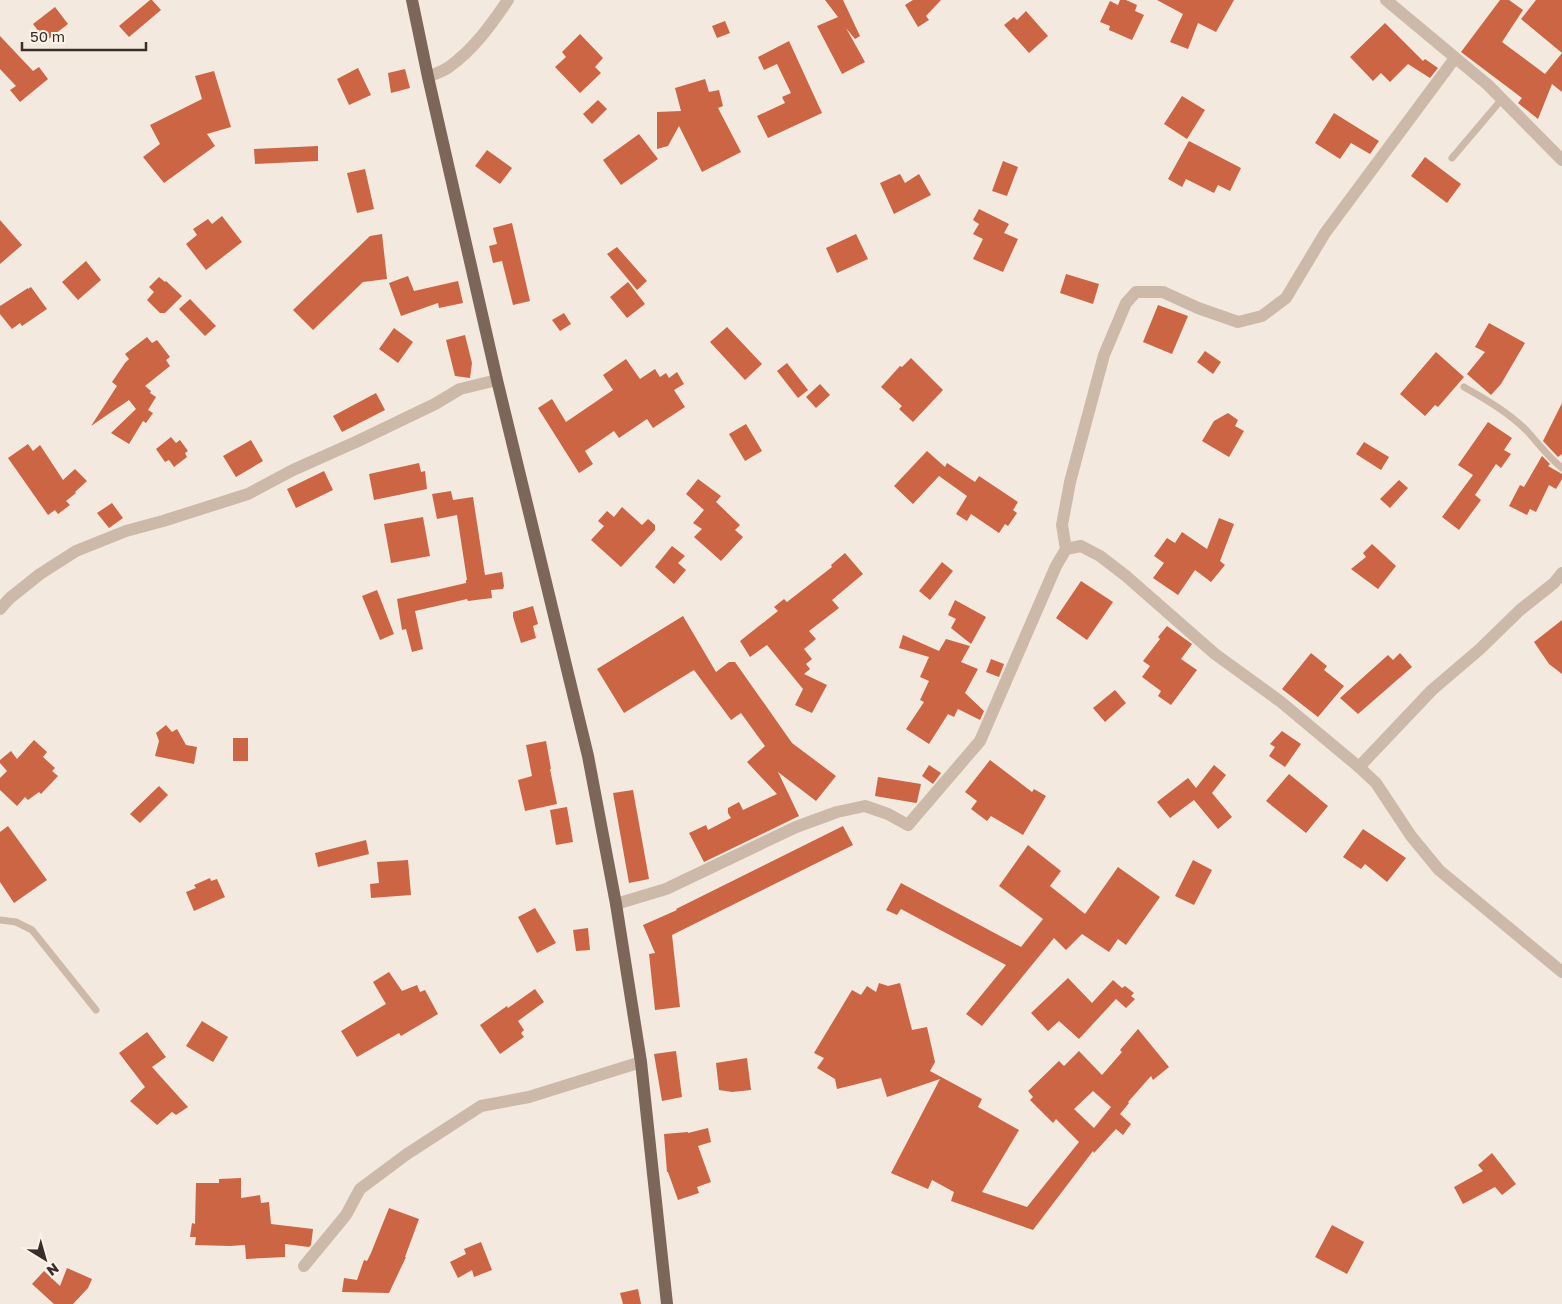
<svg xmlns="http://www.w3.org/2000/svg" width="1562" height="1304" viewBox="0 0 1562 1304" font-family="'Golos Text',sans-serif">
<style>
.building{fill:#cb6544;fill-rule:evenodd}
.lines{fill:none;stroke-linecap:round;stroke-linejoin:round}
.lane{stroke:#cdb9a9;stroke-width:7}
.street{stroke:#cdb9a9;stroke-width:12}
.primary{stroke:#7c6559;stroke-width:12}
</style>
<rect width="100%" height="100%" fill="#f4e9de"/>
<g class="building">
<path d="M150,0h2l9,10 -32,27 -10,-11z"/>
<path d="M825,0h18l17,36 -5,3 -9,-11 19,34 -23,12 -25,-48 21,-9z"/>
<path d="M913,0h28l-15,16 3,4 -11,7 -13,-22z"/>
<path d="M1120,0h6l11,5 -2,6 9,4 -12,25 -23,-10 1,-4 -10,-4 10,-21 8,4z"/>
<path d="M1157,0h77l-18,32 -18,-9 -10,26 -18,-7 13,-28z"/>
<path d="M1500,0h9l14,10 -21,32 43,32 17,-21v39l-10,-8 -14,35 -20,-16 4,-5 -61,-46z"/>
<path d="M1536,0h26v53l-41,-34z"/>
<path d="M55,7l13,17 -22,17 -13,-17z"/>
<path d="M1026,11l22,25 -19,17 -25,-28 10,-8 3,3z"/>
<path d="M725,21l5,12 -13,5 -5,-12z"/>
<path d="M1385,23l38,38 2,-2 13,9 -8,10 -22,-14 -18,18 -9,-9 -8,8 -23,-24z"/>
<path d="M580,34l23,24 -8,9 6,6 -21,20 -25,-26 11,-10 -4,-5z"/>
<path d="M0,36l33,35 6,-4 9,12 -28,23 -10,-12 6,-4 -16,-17z"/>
<path d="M789,41l33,72 -54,25 -11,-22 28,-13 -3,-6 9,-4 -14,-29 -13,6 -6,-13z"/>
<path d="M358,68l13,27 -22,10 -12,-26z"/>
<path d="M405,69l5,19 -19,5 -3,-20z"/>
<path d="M214,71l17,56 -24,7 8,12 -51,37 -21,-26 17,-13 -10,-19 52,-26 -7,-23z"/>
<path d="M705,79l4,13 10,-2 4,16 -5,2 23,44 -39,20 -23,-46 -11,20 -11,3v-37l24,-1 -6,-23z"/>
<path d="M1182,96l23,14 -18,29 -23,-15z"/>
<path d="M598,100l9,9 -15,15 -9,-10z"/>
<path d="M1334,113l45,28 -9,13 -19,-11 -11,16 -25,-16z"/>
<path d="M639,134l19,25 -37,26 -18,-25z"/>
<path d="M1189,141l52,27 -11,23 -12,-6 -4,8 -28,-14 -4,8 -14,-8z"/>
<path d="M318,146v15l-63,3 -1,-15z"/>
<path d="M487,150l25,18 -12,16 -25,-18z"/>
<path d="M1425,157l36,27 -14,19 -36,-27z"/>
<path d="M1003,161l15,6 -11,29 -15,-5z"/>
<path d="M365,169l9,40 -17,4 -10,-40z"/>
<path d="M900,174l5,9 14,-9 12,21 -37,19 -14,-31z"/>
<path d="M979,209l30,15 -5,9 14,6 -15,33 -30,-13 10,-20 -10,-5 6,-10 -6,-4z"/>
<path d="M222,216l20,26 -36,28 -20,-26 11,-9 -4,-6 15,-10 4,5z"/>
<path d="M0,220l22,25 -22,19z"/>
<path d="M512,223l18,78 -17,4 -11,-44 -9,2 -4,-17 8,-2 -4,-16z"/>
<path d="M382,234l5,45 -24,3 -50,48 -20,-20 77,-74z"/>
<path d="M856,234l12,25 -31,14 -11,-25z"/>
<path d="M617,247l30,34 -10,9 -30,-36z"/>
<path d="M86,261l15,19 -23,20 -16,-18z"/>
<path d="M1066,274l33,10 -6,20 -33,-11z"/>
<path d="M408,276l6,15 44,-10 5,22 -24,5 -1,-5 -37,13 -12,-33z"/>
<path d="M159,277l6,5 1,-1 16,15 -17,17h-5l-13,-13 7,-8 -5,-5z"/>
<path d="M628,282l17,22 -18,14 -17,-21z"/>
<path d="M31,287l16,22 -25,17 -2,-3 -8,6 -12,-15v-8l28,-18v1z"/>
<path d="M190,299l26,27 -11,10 -26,-27z"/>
<path d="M1158,305l30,11 -16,38 -29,-12z"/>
<path d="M564,313l7,11 -11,7 -8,-11z"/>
<path d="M1489,323l36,20 -24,41 -10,11 -24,-21 18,-22 -10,-5z"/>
<path d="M727,327l35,37 -17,16 -35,-38z"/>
<path d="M394,328l19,14 -15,21 -19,-14z"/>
<path d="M465,335l7,28 -2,15 -15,-2 -9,-36z"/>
<path d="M147,337l5,6 5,-3 13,17 -4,3 4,6 -25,20 6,5 -1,2 6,4 -8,13 5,3 -7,10 -3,-2 -14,23 -18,-11 25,-24 -7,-9 -38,26 26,-40 -5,-4 13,-19 4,-4 -4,-5z"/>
<path d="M1205,351l16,11 -8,12 -16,-12z"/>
<path d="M1436,352l28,25 -26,30 -3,-2 -10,11 -25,-22z"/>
<path d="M911,358l32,32 -30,32 -14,-13 3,-3 -21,-19 19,-21 2,1z"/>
<path d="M626,359l14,20 15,-10 5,8 6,-4 3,5 8,-6 7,12 -10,6 11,17 -32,21 -6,-9 -28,19 -5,-7 -29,20 8,13 -14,9 -41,-65 14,-9 14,23 47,-32 -10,-15z"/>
<path d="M787,363l21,27 -10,8 -21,-27z"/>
<path d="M820,384l10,11 -14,13 -10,-11z"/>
<path d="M376,393l9,17 -43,22 -9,-16z"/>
<path d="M1562,403v51l-4,3 -15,-16z"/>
<path d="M1228,413l10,7 -3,6 9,5 -15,26 -27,-16 12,-20z"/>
<path d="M1488,422l24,16 -8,12 7,4 -10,14 -5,-4 -21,31 6,5 -22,30 -17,-13 31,-42 -15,-10z"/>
<path d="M746,424l16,27 -17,10 -16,-27z"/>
<path d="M171,437l5,6 4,-3 8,11 -3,2 2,4 -13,10 -5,-7 -4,2 -9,-13z"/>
<path d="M251,440l12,21 -27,16 -13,-21z"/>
<path d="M1364,442l25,15 -8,13 -25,-16z"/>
<path d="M28,444l5,7 7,-6 23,35 12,-11 12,12 -12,11 1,1 -10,8 4,4 -12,9 -3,-4 -7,5 -40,-57z"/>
<path d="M927,451l18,16 2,-4 28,19 4,-6 39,26 -5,8 4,3 -9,13 -3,-2 -6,9 -28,-19 -4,7 -11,-7 11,-18 -28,-20 -26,28 -19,-18z"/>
<path d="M1542,456l8,8 -2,2 14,8v5l-6,10 -7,-4 -13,27 -6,-3 -3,6 -18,-9 11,-21 4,2z"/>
<path d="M419,463l2,9 4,-1 2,18 -53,11 -5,-26z"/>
<path d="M324,471l9,19 -37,18 -9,-19z"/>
<path d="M698,479l23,17 -5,6 24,23 -5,5 8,7 -22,24 -27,-24 8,-8 -9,-6 11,-13 -18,-16z"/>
<path d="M1399,480l9,8 -18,20 -10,-9z"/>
<path d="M451,491l2,9 20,-3 12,78 17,-3 2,14 -1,3 -12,1 1,8 -24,3 -1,-2 -52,12 8,38 -11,3 -6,-23 -4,1 -5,-31 69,-16v-3h1l-10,-65 -20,4 -5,-25z"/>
<path d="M112,503l11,15 -14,10 -12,-15z"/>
<path d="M622,507l20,18 6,-6 7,6v5l-34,37 -30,-27 13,-14 -6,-5 9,-10 7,6z"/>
<path d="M423,517l7,39 -39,7 -7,-39z"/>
<path d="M1219,518l15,6 -14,37 5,4 -14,17 -16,-12 -17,25 -25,-17 11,-15 -10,-7 13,-18 8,5 7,-11 25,17z"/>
<path d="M1372,544l24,22 -18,23 -27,-20 15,-12 -3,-4z"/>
<path d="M672,546l13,10 -7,7 8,7 -12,14 -19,-17z"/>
<path d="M845,553l18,21 -31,26 7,8 -30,23 7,8 -12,10 8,10 -6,5 4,5 -6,5 23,11 -15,28 -17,-8 8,-16 -36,-44 -17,12 -10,-16 38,-30 -4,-4 10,-8 3,3 45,-35 -1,-2z"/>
<path d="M942,562l11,9 -23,29 -11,-9z"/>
<path d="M1081,581l32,21 -26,38 -31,-22z"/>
<path d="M377,590l17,44 -14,6 -18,-44z"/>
<path d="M955,600l31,17 -15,27 -20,-16 5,-9 -8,-4z"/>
<path d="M533,606l5,18 -5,2 3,12 -15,5 -8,-26v-5z"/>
<path d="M683,616l33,56 13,-10h6l57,81 44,33 -20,25 -38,-29 21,44 -95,46 -15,-29 17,-8 2,5 23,-12 -3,-5v-5l11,-6 4,8 34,-16 -30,-32 18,-16 -24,-33 -10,7 -37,-50 -70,43 -27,-44z"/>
<path d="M1562,620v54l-13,-10 -15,-22z"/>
<path d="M1167,626l25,18 -11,15 16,11 -26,35 -13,-9 3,-5 -19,-14 8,-11 -7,-5 17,-22 -2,-2z"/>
<path d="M903,635l36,16 7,-12 24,7 -9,16 17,7 -13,24 19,18 -4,9 -22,-11 -4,8 -6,-3 -19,30 -23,-15 18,-27 -4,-2 9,-19 -9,-4 9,-20 -30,-9z"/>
<path d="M1311,653l16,13 -3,4 20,16 -26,31 -36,-28z"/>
<path d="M1400,653l12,14 -54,47 -18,-16 48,-43 5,5z"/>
<path d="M991,659l13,5 -5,13 -13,-5z"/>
<path d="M1115,690l11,13 -21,19 -12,-14z"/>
<path d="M166,725l6,7 5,-3 9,16 11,2 -3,17 -39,-8 4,-15 -3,-8z"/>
<path d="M1282,731l19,13 -16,23 -16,-11 6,-9 -5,-3z"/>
<rect x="233" y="738" width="15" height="23"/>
<path d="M34,740l13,12 -4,5 12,11 -3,3 6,5 -17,18 -2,-2 -11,8 -3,-3 -8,9 -17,-16v-12l7,-7 -7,-8v-3l11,-9 6,8z"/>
<path d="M546,741l5,28h-1l7,35 -32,7 -7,-31 14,-4 -6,-31z"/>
<path d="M990,760l42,32 2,-3 12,7 -23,39 -32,-19 -4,5 -16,-12 6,-8 -12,-9z"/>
<path d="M929,765l12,8 -8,11 -11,-8z"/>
<path d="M1214,765l12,10 -14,18 20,24 -14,12 -24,-29 -24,18 -13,-16 31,-24 8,10z"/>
<path d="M1289,774l39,32 -22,27 -40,-32z"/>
<path d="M878,777l43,7 -4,18 -1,1 -41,-7z"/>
<path d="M159,786l9,9 -28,28 -10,-9z"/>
<path d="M633,790l16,89 -20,4 -16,-90z"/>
<path d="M567,807l6,35 -17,3 -6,-35z"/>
<path d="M8,826l39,54 -33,23 -14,-21v-50z"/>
<path d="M843,826l10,19 -181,90 8,72 -25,3 -6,-56 6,-1 -12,-28 34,-15 -1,-1z"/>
<path d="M1363,829l43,29 -19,24 -22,-18 -4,5 -18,-12z"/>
<path d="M366,840l3,14 -51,13 -3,-14z"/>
<path d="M1028,845l33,26 -11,15 35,28 33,-47 42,30 -34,48 -8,-6 -9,13 -27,-18 -16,16 -12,-12 -72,88 -16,-12 40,-49 -105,-56 -4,6 -11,-5 15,-27 120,64 22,-28 -44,-33z"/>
<path d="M408,860l3,35 -40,3 -1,-14 9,-1 -2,-21z"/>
<path d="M1193,860l19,10 -18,35 -19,-9z"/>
<path d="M210,878l1,3 6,-2 8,18 -31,14 -8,-19 10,-4 -2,-3z"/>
<path d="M535,908l21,35 -19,10 -19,-36z"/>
<path d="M588,928l2,22 -14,1 -3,-21z"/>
<path d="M389,972l13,19 15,-6 3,7 5,-2 13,24 -37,22 -2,-3 -42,24 -16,-26 45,-27 -13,-22z"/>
<path d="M1068,978l24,25 21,-23 9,8 3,-2 9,7 -3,3 4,3 -9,9 -10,-9 -37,40 -20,-18 -11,10 -17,-18z"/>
<path d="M879,983l9,3 12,-3 12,47 15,-3 8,35 -5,9 52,28 -4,8 41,23 -37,62 45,15 52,-65 -23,-23 -3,4 -23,-23 3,-3 -5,-6 31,-30 5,5 15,-15 23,24 20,-23 -2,-2 18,-21 31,38 -16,13 -2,-4 -23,26 1,1 -9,11 11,10 -8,11 -7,-6 -22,24 -1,-2 -60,79 -82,-29 3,-9 -22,-12 -4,9 -37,-16 49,-94 -53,18 -6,-19 -44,11 -2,-10 -18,-11 7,-10 -10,-5 38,-63 9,5 6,-9 9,6zM1093,1091l18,16 -17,21 -20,-19z"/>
<path d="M535,989l9,13 -26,19 6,9 -3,3 3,4 -24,17 -20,-29 27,-19 1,2z"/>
<path d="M202,1021l26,16 -15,25 -27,-16z"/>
<path d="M147,1032l19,25 -14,10 36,40 -12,8 -4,-3 -15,13 -27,-24 15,-14 -26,-34z"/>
<path d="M676,1051l6,46 -20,4 -8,-47z"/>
<path d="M747,1058l4,32 -19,2 -13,-2 -3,-27z"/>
<path d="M708,1128l3,14 -13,4 13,36 -14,5 2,6 -21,7 -10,-28h-1l-3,-38 24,-2v1z"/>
<path d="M1492,1153l24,31 -14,11 -7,-8 -32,17 -9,-17 29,-16 -5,-6z"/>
<path d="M241,1178v20l19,-3 1,8 8,-1 2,22 42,5 -2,16 -2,2 -24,-3v13l-39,2 -1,-14 -15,1 -35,-1 1,-8h-6l2,-14 3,1 1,-41h23v-4z"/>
<path d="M389,1208l30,11 -14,38h1l-17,36 -47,-1 2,-14 13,2 7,-20 3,1 4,-8z"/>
<path d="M1332,1225l32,17 -17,32 -32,-17z"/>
<path d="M481,1242l11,28 -18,7 -2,-7 -14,8 -8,-16 16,-8 -2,-5z"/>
<path d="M67,1268l25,11 -4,9 -15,16h-19l-22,-20 12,-13 16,15z"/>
<path d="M638,1289l3,15h-18l-3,-11z"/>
</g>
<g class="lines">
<g class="lane">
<path d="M1452,158l50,-59"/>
<path d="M1464,387c23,13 45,26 63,44 12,13 21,26 35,37"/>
<path d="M0,920l16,2 16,8 64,80"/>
</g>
<g class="street">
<path d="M1386,0l102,85 74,75"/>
<path d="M428,77c7,-3 15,-6 21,-10 25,-18 42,-42 59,-67"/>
<path d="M1066,549l-4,-24 8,-43 34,-127 22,-52 10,-11h27l35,16 40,14 24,-6 24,-18 39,-65 130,-175"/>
<path d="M0,609l10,-11 30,-24 36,-23 50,-20 37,-10 85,-27 45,-24 65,-29 77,-37 25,-15 37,-9"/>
<path d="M1359,767l73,-77 48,-41 40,-39 34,-27 8,-10"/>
<path d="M616,904l50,-15 130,-62 41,-15 28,-6 23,8 20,11 72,-84 76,-175 10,-17 15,-3 19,10 26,20 89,78 66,48 78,65 17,16 35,53 28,34 123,102"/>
<path d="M304,1266l42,-51 14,-26 47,-35 74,-48 48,-9 112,-35"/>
</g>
<path class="primary" d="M412,0l16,77 69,303 91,376 28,148 25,158 26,242"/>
</g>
<g transform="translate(45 1259) rotate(143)" stroke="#fbf3ea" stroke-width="4" paint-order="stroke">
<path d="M0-4L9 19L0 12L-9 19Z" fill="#392e29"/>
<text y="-8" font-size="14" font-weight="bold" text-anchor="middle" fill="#392e29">N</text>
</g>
<path d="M22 42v8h124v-8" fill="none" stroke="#392e29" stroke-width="2.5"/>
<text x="30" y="42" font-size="15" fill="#392e29" stroke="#fbf3ea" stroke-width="4" paint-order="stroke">50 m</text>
</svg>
